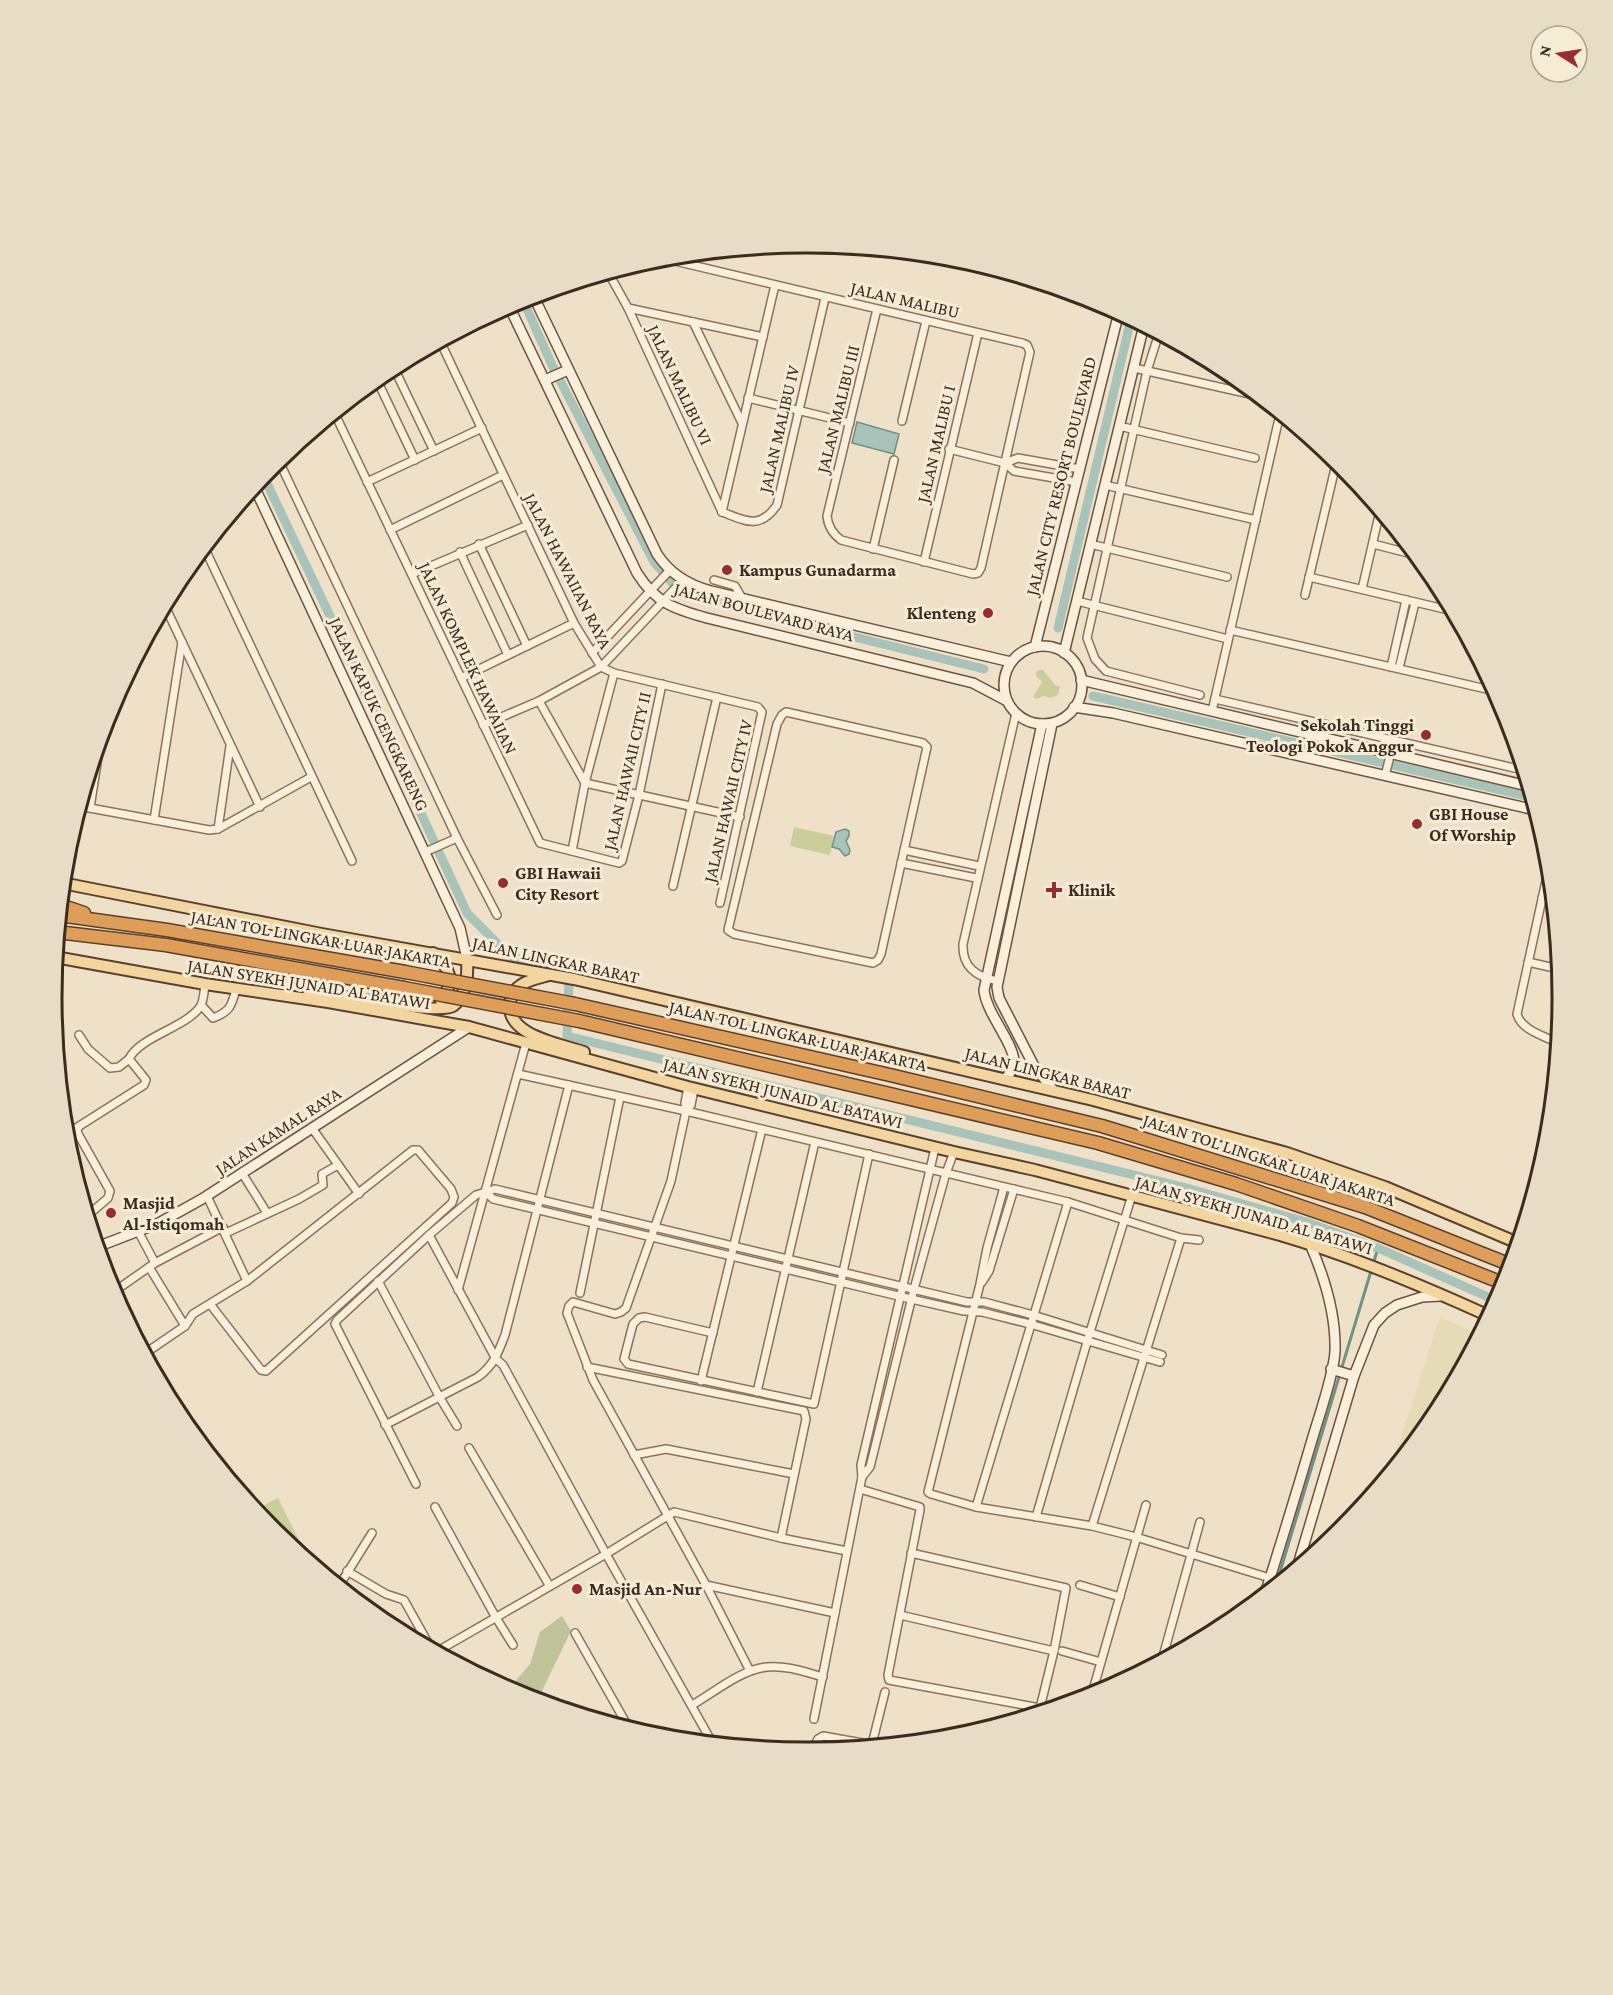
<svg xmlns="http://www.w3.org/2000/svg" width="1613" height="1995" viewBox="0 0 1613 1995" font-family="'Crimson Pro',serif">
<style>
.farmland{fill:#e5dbb4}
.green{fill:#c9ce9a}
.cemetery{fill:#bfc399}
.water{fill:#a8c3ba;stroke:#6e9287;stroke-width:1.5}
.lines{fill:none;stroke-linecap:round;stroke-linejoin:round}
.stream{stroke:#6e9287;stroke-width:3}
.canal{stroke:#a8c3ba;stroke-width:9}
.street-casing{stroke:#8b735c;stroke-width:10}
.secondary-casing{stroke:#6d543f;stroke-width:12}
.primary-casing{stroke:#594130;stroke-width:14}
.highway-casing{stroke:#594130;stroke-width:15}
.street{stroke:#f9efda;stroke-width:7}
.secondary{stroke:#f9efda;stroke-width:9}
.primary{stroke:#f2d59f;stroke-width:10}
.highway{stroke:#de9e57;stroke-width:12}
.highway-bridge-casing{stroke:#594130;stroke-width:15;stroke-linecap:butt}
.highway-bridge{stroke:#de9e57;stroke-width:12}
.poi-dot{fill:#9b2b30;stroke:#f6ecd6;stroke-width:2}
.labels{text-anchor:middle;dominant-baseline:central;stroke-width:6;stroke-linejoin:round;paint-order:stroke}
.street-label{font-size:18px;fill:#3b2c1f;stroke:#f6ecd6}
.poi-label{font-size:18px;font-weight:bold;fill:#3b2c1f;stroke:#f6ecd6;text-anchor:start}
.rim{fill:none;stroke:#3b2c1f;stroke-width:3}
</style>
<rect width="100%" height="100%" fill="#efe1c7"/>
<path class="farmland" d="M1440,1317l39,17 -45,84 -44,54z"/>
<g class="green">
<path d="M1039,670h4l12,15 5,2 -2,8 -8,3 -6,-2 -8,3 -3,-2 9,-15 -6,-6v-4z"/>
<path d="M794,827l40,9 -4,19 -40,-9z"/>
<path d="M278,1498l20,40 -11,6 -15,-13 -17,-21z"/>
</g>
<path class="cemetery" d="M562,1616l9,15 -34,70 -29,-11 22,-26 10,-32z"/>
<g class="water">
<path d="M857,422l42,12 -5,20 -42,-11z"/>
<path d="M845,829l4,2v5l-3,5 4,9 -1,4 -4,2 -6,-7 -7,-2 4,-15z"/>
</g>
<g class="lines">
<path class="stream" d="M1276,1585l102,-337"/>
<g class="canal">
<path d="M522,298l30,67 102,197 21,24 25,12 29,8 255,63"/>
<path d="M263,475l67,141 137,297 43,43 57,17 2,7 -2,56 616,151 123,35 72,26 119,53"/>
<path d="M1058,628l73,-309"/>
<path d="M1093,696l438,101"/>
</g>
<g class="street-casing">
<g id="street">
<path d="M658,257l364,86 5,2 3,7 -49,216 -3,5 -5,1 -132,-34c-8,-6 -13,-13 -14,-24l50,-207"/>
<path d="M608,272l20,36 94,204"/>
<path d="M576,285l19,-9"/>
<path d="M628,308l135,29"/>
<path d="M693,322l49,101"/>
<path d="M1159,333l-12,38 -60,267 8,21 11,12 94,24"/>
<path d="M440,341l134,282 27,44 13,6 144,34 4,5 -42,191"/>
<path d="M393,366l41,85"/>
<path d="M1134,368l125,28"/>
<path d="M376,378l39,82"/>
<path d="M748,398l102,25"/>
<path d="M334,412l206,431 79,20 3,-2 17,-66 23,-111"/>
<path d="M902,421l24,-100"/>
<path d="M1119,426l136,32"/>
<path d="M949,449l56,14 9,8 63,11"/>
<path d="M278,459l179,379 40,77"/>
<path d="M1005,463l13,-5 62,11"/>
<path d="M367,482l115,-54"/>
<path d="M1105,485l151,35"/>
<path d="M722,512c24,9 38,18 55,-7l48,-207"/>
<path d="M722,512l53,-227"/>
<path d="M390,530l113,-55"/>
<path d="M479,544l48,102"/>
<path d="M1090,544l137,33"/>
<path d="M1373,544l43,11"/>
<path d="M204,547l148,314"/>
<path d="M873,549l21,-89"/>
<path d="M460,552l48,103"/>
<path d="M924,562l54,-229"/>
<path d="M412,574l116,-49"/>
<path d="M1309,577l144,34"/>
<path d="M714,580l21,6 7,12"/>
<path d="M1362,589l18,-78"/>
<path d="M1305,595l32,-135"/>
<path d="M1077,601l151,38"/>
<path d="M164,604l96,203"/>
<path d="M1230,630l265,61"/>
<path d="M592,653l78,-83"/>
<path d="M1391,667l15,-67"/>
<path d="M1399,668l16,-65"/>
<path d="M461,678l113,-55"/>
<path d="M1215,699l308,71"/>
<path d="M539,701l46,82 155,34"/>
<path d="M1212,711l68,-297"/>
<path d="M786,712l137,31 4,4 -46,207 -3,6 -5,3 -139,-29 -6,-4 49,-206 5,-9z"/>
<path d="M483,725l56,-24 62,-34 82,-87"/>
<path d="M1385,776l9,-36"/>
<path d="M79,806l130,24 9,-1 93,-52"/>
<path d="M90,808l12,-77"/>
<path d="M154,820l28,-178"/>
<path d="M218,829l12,-83"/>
<path d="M904,850l75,16"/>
<path d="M572,851l13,-68 29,-110"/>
<path d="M425,852l32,-14"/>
<path d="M901,863l75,15"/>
<path d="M1549,867l-32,147c4,16 27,22 41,29"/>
<path d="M673,886l44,-189"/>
<path d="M1542,898l10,2"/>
<path d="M1528,962l31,7"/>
<path d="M998,981c-22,-4 -36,-14 -35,-37l53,-231"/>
<path d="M202,1006l11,12c17,-6 19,-13 23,-29"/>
<path d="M79,1035l9,14 22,19 9,-1 10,-8"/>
<path d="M518,1074l168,37 382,91 113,36 18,2"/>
<path d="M688,1087l-3,16 1,8 -15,70 -45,127 -5,4 -6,2 -42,-12 -4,4 -2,7 26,67 113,205 44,86"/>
<path d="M686,1111l5,-6 3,-16"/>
<path d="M63,1117l5,10 5,3 71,-45 2,-5 -17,-21c10,-22 56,-31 71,-52 4,-6 4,-16 5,-23"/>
<path d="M78,1128l-1,4 33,59 -2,7 -21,18"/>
<path d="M312,1128l47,66"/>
<path d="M242,1173l25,40"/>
<path d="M1004,1187l-17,61 -7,36 -52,208 3,2 45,13 116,19 44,11 134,41"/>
<path d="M486,1192l7,7 418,100 53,12 18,1 48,12 130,38"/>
<path d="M207,1196l40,85"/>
<path d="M138,1231l17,32"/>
<path d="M226,1233l73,-34 24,-14 -1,-11 16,-9"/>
<path d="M429,1235l67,124 7,6 103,189 107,190"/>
<path d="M149,1267l36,59"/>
<path d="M378,1281l62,117 17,28"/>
<path d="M982,1282l7,-11 25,-82"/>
<path d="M458,1290l68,-247"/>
<path d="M112,1293l43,-30 68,-36"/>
<path d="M580,1293l40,-196"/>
<path d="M713,1333l-68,-16 -6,1 -6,6 -9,35 4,5 186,40 55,-250"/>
<path d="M144,1354l41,-28 8,-12 54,-33 166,-131h5l33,39 3,8 -2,6 -186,168 -5,-1 -51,-66"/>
<path d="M587,1367l217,44 2,8 -25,119"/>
<path d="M701,1381l61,-252"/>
<path d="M757,1392l58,-250"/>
<path d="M385,1425l93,-48c16,-12 20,-24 27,-42l64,-250"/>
<path d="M469,1448l80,137"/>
<path d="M634,1455l32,-6 128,25"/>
<path d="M862,1477l8,-10 44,-178 32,-116 8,-21"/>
<path d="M416,1484l-81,-160 2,-4 92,-85 47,-40 19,-6 472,113h17l49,13 129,40"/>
<path d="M860,1489l60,18v3l-32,165 1,5 151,28 14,-57 12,-63 -155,-35"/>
<path d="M435,1507l60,109 18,29"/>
<path d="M976,1507l92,-305"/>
<path d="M1036,1517l54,-185 42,-137"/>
<path d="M1092,1526l89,-288"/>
<path d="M347,1571l39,23 18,6 28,50"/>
<path d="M706,1585l129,28"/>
<path d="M1080,1585l40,12"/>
<path d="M339,1586l33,-53"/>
<path d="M900,1615l154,36"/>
<path d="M575,1633l55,97"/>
<path d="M1062,1651l39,11"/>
<path d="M436,1652l170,-98 68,-42 107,26 66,13"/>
<path d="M1162,1660l38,-138"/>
<path d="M1091,1697l55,-192"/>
<path d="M541,1700l2,3"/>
<path d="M692,1705c23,-13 48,-35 75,-38 19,-2 38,5 56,10"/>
<path d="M1044,1710l1,1"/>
<path d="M814,1719l48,-242 -1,-12 74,-317"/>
<path d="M872,1744l13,-52"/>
<path d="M811,1752l7,-13 5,-3 56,10"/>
</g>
</g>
<g class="secondary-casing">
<g id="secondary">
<path d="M533,295l124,259c13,20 31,31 54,37l300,71"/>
<path d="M508,304l129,269c19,30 37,36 70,45l266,65 34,18"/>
<path d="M545,380l23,-10"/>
<path d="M254,486l206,442 7,31"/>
<circle cx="1043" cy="685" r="39"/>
<path d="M1035,647l84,-335"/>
<path d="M1064,653l80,-328"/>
<path d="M1081,680l447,106"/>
<path d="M1074,707l39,6 422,97"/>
<path d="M1052,724l-55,263 2,11 35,68 20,25"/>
<path d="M1005,1079c5,-6 9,-10 9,-17 0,-19 -28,-49 -30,-72l58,-266"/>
<path d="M97,1247l62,-24 43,-24 267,-172"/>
<path d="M1331,1369l23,7"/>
<path d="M1297,1568l57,-192 20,-51 11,-12 12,-8 25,-8 18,-1"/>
<path d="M1265,1594c16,-51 32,-103 47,-154 7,-24 22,-66 23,-89 1,-36 -11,-75 -25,-107"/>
</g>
</g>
<g class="primary-casing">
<g id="primary">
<path d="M62,883l260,51 252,45 519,121 194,53 98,34 133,56"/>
<path d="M433,953c17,15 23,28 8,48"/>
<path d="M55,957l150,27 123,18 141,25 219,60 266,65 81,18 245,65c72,21 141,50 209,81"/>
<path d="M549,975c-17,5 -35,7 -39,27 -5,34 51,42 74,50"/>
<path d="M308,995l13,-2c21,3 120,22 132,13 14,-11 15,-32 14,-47"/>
</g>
</g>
<g class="highway-casing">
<g id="highway">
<path d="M60,905l24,8"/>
<path d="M59,915l108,15 238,42"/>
<path d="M57,932l109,13 238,43"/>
<path d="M575,1004l315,71 212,51 263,81 146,58"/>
<path d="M579,1021l519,122 138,41 122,42 147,58"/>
</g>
</g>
<use href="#street" class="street"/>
<use href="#secondary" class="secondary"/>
<use href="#primary" class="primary"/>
<use href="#highway" class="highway"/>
<g class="highway-bridge-casing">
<g id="highway-bridge">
<path d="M405,972l170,32"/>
<path d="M404,988l175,33"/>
</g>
</g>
<use href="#highway-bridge" class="highway-bridge"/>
</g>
<g class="poi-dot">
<circle cx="727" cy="570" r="6"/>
<circle cx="988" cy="613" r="6"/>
<circle cx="1426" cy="735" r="6"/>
<circle cx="1417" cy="824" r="6"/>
<circle cx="503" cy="883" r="6"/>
<path d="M1051 881h6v6h6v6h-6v6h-6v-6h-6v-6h6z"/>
<circle cx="111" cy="1213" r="6"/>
<circle cx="577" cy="1589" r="6"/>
</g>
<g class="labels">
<g class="street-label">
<text transform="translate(905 300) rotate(13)">JALAN MALIBU</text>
<text transform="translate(680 385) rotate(65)">JALAN MALIBU VI</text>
<text transform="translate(838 409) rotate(-76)">JALAN MALIBU III</text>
<text transform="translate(779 429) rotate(-77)">JALAN MALIBU IV</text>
<text transform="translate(936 444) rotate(-77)">JALAN MALIBU I</text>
<text transform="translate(1061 476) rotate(-76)">JALAN CITY RESORT BOULEVARD</text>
<text transform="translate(568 571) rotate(63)">JALAN HAWAIIAN RAYA</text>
<text transform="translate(764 612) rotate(15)">JALAN BOULEVARD RAYA</text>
<text transform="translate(468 658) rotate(65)">JALAN KOMPLEK HAWAIIAN</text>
<text transform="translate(379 714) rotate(65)">JALAN KAPUK CENGKARENG</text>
<text transform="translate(627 771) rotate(-77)">JALAN HAWAII CITY II</text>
<text transform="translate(728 801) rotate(-77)">JALAN HAWAII CITY IV</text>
<text transform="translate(321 939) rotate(10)">JALAN TOL LINGKAR LUAR JAKARTA</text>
<text transform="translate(556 960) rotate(12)">JALAN LINGKAR BARAT</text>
<text transform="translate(309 984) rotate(9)">JALAN SYEKH JUNAID AL BATAWI</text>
<text transform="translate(798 1036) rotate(13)">JALAN TOL LINGKAR LUAR JAKARTA</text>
<text transform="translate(1048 1073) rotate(14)">JALAN LINGKAR BARAT</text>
<text transform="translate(783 1093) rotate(14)">JALAN SYEKH JUNAID AL BATAWI</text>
<text transform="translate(278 1131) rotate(-33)">JALAN KAMAL RAYA</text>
<text transform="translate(1269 1160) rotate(18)">JALAN TOL LINGKAR LUAR JAKARTA</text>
<text transform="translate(1254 1215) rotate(16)">JALAN SYEKH JUNAID AL BATAWI</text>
</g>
<g class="poi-label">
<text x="739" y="570">Kampus Gunadarma</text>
<text x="976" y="613" text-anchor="end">Klenteng</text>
<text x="1414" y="725" text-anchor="end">Sekolah Tinggi<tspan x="1414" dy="21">Teologi Pokok Anggur</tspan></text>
<text x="1429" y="814">GBI House<tspan x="1429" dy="21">Of Worship</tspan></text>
<text x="515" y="873">GBI Hawaii<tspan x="515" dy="21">City Resort</tspan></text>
<text x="1068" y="890">Klinik</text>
<text x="123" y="1203">Masjid<tspan x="123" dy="21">Al-Istiqomah</tspan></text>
<text x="589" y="1589">Masjid An-Nur</text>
</g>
</g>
<path d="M0 0H1613V1995H0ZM806 253H808A744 744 0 0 1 1552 997V998A744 744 0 0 1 808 1742H806A744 744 0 0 1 62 998V997A744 744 0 0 1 806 253Z" fill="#e7ddc7" fill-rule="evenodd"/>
<path class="rim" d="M806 253H808A744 744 0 0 1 1552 997V998A744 744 0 0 1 808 1742H806A744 744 0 0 1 62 998V997A744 744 0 0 1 806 253Z"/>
<g transform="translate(1559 54) rotate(282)"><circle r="28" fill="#f6ecd6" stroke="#ab9f8d" stroke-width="1.5"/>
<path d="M0-4.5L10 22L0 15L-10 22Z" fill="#9b2b30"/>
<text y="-9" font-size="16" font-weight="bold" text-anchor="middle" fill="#3b2c1f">N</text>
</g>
</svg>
